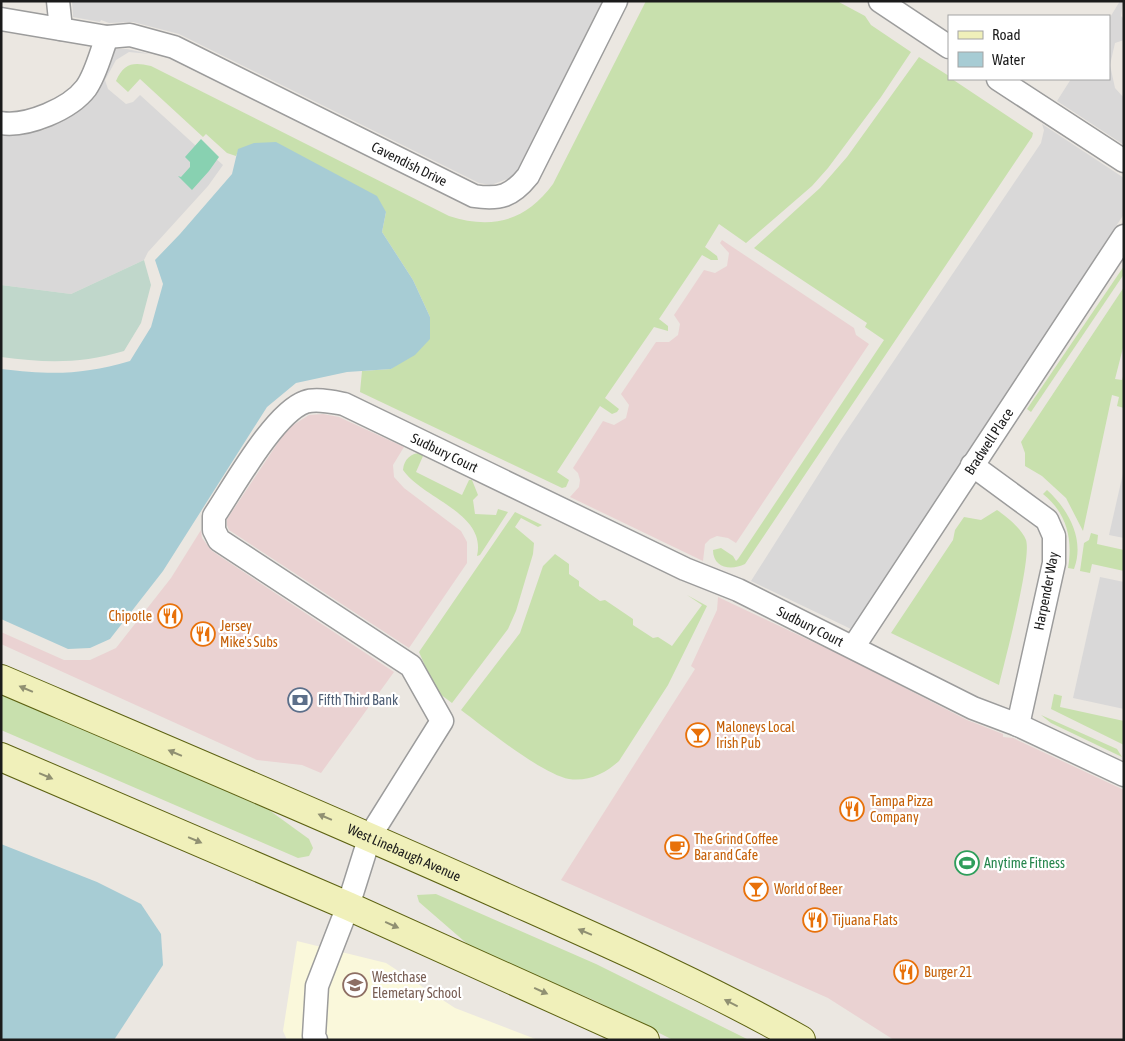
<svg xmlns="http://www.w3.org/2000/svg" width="1125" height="1041" viewBox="0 0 1125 1041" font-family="'Asap Condensed',sans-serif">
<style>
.residential{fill:#d9d8d8}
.commercial{fill:#ead2d2}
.education{fill:#faf8db}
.grass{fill:#c8e0ad}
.wetland{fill:#c0d7cb}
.pitch{fill:#88d1b1}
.water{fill:#a7ccd4}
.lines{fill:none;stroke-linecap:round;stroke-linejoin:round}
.minor-casing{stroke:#9c9c9c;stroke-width:25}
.secondary-casing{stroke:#5d6212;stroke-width:30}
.minor{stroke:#fff;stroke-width:22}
.secondary{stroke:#f0f0ba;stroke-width:28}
.oneway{fill:#909072}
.labels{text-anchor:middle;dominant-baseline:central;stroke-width:4.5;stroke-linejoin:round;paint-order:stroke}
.street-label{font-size:14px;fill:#1b1b1b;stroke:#fff}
.food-label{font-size:14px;fill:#c56008;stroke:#fff;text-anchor:start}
.service-label{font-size:14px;fill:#4e5e75;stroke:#fff;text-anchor:start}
.leisure-label{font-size:14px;fill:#27864d;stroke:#fff;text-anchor:start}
.education-label{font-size:14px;fill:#785e54;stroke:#fff;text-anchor:start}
</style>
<rect width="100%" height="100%" fill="#ebe7e1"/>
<g class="residential">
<path d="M72,1h530l-84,168 -8,9 -19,7 -12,-2 -300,-149 -46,-12 -24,1 -8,-3 -1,2 -27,-5z"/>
<path d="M1120,1h3l-2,15 3,3v21l-9,3 -5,22 5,23 9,10v47l-67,-44 14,-22h38v-60z"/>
<path d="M115,49h12l23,5 -21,-2 -13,8 -11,20 3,9 18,15 7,-2 7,-7 56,51 8,2 19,17 -15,21 -60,66 -4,8 -73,34 -70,-9v-149l43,-6 32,-17 22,-22z"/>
<path d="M1042,124l82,54v36l-273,415 -100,-48 90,-142 200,-296 3,-13z"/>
<path d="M1124,469v69l-15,-3z"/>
<path d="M1100,577l24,5v127l-51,-11z"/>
</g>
<g class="commercial">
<path d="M722,240l132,88 2,7 13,9 -133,199 -8,-5 -11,-2 -7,3 -5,5 -2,17 -133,-64 9,-10 1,-7 -2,-7 -5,-5 30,-47 11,4 12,-7 3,-13 -8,-11 35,-52h13l9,-7 2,-11 -6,-9 30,-45 11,3 12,-7 2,-13 -9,-10z"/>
<path d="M323,414l16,3 65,30 -11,18 1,12 10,11 57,43 6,11v21l-58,85 -180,-118 -2,-5v-6l60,-90 22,-14z"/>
<path d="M201,530l1,8 10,13 182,121 -73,101 -19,-8 -45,-5 -256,-116v-12l63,28h26l26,-12 55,-70z"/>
<path d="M718,597l129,61 120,62 36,14v3l10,1 111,52v250h-230l-66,-42 -267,-118 134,-211 -4,-3 26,-56z"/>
</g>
<path class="education" d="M297,941l89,22 69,45 83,32h-251l-4,-9z"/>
<g class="grass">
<path d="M646,1h191l28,15 6,9 40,27 -30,45 -53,71 -16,18 -66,57 -27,-19 -14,23 12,9 1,4h-7l-9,-5 -43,64 9,7v5l-14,-4 -49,71 14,11 -2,3 -5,2 -12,-8 -43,66 12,8 -3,7 -4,1 -202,-96 2,-21 29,-2 39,-31v-21l-17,-37 -31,-48 4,-20 -147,-63 -3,7 -9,-3 -21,-19 -3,3 -63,-58 -12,13 -12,-11c8,-18 17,-19 35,-15l298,150c43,14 77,5 104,-32z"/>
<path d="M919,57l30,19v3h3l81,54 -1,4 -287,427c-14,7 -32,4 -32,-14l8,-2 12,8 3,5 2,-2 146,-219 -19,-13 2,-4 -113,-75 66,-60 27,-31z"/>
<path d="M1124,266v8l-93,138 -4,-3z"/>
<path d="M1124,287v57l-9,35 7,1 2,-7v35l-7,-2 2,-9 -7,-2 -29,136 -17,-33 -24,-22 -17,-10v-13l-4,-11z"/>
<path d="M421,453l2,3 -7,16 46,23 7,-15h3l6,15 -5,5 2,14 21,1 2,-6 10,3 -28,43 -3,1c10,-43 -54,-57 -74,-86 1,-11 8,-17 18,-17z"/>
<path d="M1047,490c22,20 38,50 27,79l-6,-1c5,-28 -1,-55 -25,-74z"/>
<path d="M997,510c9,6 25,19 29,30 6,17 -21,121 -27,145l-108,-52 62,-93 2,-10 9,-13 17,3z"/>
<path d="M515,512l27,13 -4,2 -17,-9 -6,9 19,16 -1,11 -17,57 -8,18 -56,74 -16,-12 -17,-39z"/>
<path d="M1091,533l7,2 -1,9 27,6v21l-32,-7 -2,9 -10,-2 4,-28 5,-3z"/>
<path d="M555,554l14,10v10l10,7v5l21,15 5,-1 28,19v6l20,13 5,-1 14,9 30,-41 -15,-10 20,11 -39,79 -49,76c-13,12 -31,21 -50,18 -27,-5 -84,-51 -108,-69l59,-77 23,-67z"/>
<path d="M1,692l268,118 40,29 4,9 -4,8 -11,2 -297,-128z"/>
<path d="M1054,694l8,2 -2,11 64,14v24l-73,-36z"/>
<path d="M1041,715l76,34 5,8 -71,-34z"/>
<path d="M436,894l160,70 153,76h-76l-77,-39 -124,-53 -53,-46 -2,-7z"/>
</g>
<path class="wetland" d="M144,260l7,25 -10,38 -17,28c-44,13 -78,12 -123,6v-72l70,9z"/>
<path class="pitch" d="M201,139l18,18 -10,14 -17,19 -14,-14 3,1 9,-10v-5l-5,-5z"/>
<g class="water">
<path d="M276,142l101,54 9,16 -4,20 31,48 17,37v22l-15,16 -24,14 -44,3 -51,11 -29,24 -104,164 -53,68 -20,9 -22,1 -67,-30v-250c50,6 81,6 129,-8l21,-34 12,-43 -8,-24 25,-26 52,-60 6,-25 16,-6z"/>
<path d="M1,844l96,38 44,22 20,30 2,31 -49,75h-113z"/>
</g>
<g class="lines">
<g class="minor-casing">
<g id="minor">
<path d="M58,1l3,28"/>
<path d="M880,1l69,46"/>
<path id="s1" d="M1,19l106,18 23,-2 44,12 300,149c26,4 38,0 54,-20l88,-175"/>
<path d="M998,79l126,82"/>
<path d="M1,123c26,4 69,-14 85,-35 10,-14 15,-36 21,-51"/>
<path d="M972,465l75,55 7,16v27l-36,162"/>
<path id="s2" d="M854,646l270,-410"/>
<path id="s3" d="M316,1040l-2,-4 3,-50 31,-80 22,-70 72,-115 -31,-55 -192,-126 -5,-10v-14c19,-28 60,-103 91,-114 11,-4 28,0 39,2l341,165 53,21 235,118 45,17 106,50"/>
</g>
</g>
<g class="secondary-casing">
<g id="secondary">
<path id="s4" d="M1,679c164,70 327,139 490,212 105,47 210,92 310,149"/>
<path d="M1,757l347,149 297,134"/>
</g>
</g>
<use href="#minor" class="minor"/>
<use href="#secondary" class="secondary"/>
</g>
<defs><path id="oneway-solid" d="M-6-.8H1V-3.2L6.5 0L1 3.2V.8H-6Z" transform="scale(1.25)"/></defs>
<g class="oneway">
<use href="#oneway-solid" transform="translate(26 689) rotate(-157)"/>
<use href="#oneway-solid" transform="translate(175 753) rotate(-157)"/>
<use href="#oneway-solid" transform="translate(46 776) rotate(23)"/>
<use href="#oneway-solid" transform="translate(325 817) rotate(-157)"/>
<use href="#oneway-solid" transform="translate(195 840) rotate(23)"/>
<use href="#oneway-solid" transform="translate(392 925) rotate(24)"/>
<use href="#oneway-solid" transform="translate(585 932) rotate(-157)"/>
<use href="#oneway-solid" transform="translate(541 991) rotate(24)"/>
<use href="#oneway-solid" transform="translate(731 1003) rotate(-153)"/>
</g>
<defs>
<g id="restaurant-ring" transform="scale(1.25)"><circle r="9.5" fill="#fff" stroke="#e8710a" stroke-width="1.5"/><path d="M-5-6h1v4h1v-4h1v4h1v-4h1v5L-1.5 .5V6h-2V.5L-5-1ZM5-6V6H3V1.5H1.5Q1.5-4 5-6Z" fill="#e8710a"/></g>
<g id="bank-ring" transform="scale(1.25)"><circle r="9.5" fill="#fff" stroke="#5c6f8a" stroke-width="1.5"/><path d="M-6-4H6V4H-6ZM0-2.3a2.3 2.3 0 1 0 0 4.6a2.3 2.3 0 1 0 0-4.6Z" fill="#5c6f8a"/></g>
<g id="bar-ring" transform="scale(1.25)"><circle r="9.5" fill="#fff" stroke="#e8710a" stroke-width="1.5"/><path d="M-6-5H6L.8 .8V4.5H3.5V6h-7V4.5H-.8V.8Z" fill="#e8710a"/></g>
<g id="cafe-ring" transform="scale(1.25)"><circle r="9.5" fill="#fff" stroke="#e8710a" stroke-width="1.5"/><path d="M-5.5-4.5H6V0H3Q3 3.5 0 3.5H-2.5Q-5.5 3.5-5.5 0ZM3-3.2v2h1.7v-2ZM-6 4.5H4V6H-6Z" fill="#e8710a"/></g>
<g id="stadium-ring" transform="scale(1.25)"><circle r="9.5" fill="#fff" stroke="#2e9e5b" stroke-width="1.5"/><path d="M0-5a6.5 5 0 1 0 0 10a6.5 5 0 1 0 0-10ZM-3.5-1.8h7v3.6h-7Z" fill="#2e9e5b"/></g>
<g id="school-ring" transform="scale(1.25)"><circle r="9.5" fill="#fff" stroke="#8d6e63" stroke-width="1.5"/><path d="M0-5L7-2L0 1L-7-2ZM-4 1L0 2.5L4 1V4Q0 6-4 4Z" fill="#8d6e63"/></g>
</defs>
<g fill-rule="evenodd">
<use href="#restaurant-ring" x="170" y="616"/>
<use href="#restaurant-ring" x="203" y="634"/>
<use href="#bank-ring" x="300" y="700"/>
<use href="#bar-ring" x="698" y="735"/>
<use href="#restaurant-ring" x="852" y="809"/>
<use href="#cafe-ring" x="677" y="847"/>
<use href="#stadium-ring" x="967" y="863"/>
<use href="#bar-ring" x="756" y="889"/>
<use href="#restaurant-ring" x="815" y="920"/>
<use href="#restaurant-ring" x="906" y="972"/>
<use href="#school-ring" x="355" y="985"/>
</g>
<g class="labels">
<g class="street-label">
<text stroke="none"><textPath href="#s1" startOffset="439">Cavendish Drive</textPath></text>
<text stroke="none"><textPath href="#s2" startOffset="245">Bradwell Place</textPath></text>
<text stroke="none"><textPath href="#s3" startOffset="966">Sudbury Court</textPath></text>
<text transform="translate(1046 591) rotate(-79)">Harpender Way</text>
<text stroke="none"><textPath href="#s3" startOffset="1371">Sudbury Court</textPath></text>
<text stroke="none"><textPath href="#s4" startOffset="439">West Linebaugh Avenue</textPath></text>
</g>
<g class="food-label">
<text x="152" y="616" text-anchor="end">Chipotle</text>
<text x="220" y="626">Jersey<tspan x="220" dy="16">Mike's Subs</tspan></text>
<text x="716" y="727">Maloneys Local<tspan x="716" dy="16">Irish Pub</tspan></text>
<text x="870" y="801">Tampa Pizza<tspan x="870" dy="16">Company</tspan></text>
<text x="694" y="839">The Grind Coffee<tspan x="694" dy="16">Bar and Cafe</tspan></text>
<text x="774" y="889">World of Beer</text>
<text x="832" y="920">Tijuana Flats</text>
<text x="924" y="972">Burger 21</text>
</g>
<g class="service-label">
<text x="318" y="700">Fifth Third Bank</text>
</g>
<g class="leisure-label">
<text x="984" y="863">Anytime Fitness</text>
</g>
<g class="education-label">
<text x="372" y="977">Westchase<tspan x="372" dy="16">Elemetary School</tspan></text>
</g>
</g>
<rect width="1125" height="1041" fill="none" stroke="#1b1b1b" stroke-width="5"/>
<rect x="948" y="15" width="162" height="65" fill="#ffffff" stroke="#a4a4a4"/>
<rect x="958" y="31" width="25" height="8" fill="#f0f0ba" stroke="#a4a4a4"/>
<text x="992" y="40" font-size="15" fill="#1b1b1b">Road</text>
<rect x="958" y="52" width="25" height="15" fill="#a7ccd4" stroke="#a4a4a4"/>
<text x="992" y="65" font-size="15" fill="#1b1b1b">Water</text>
</svg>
